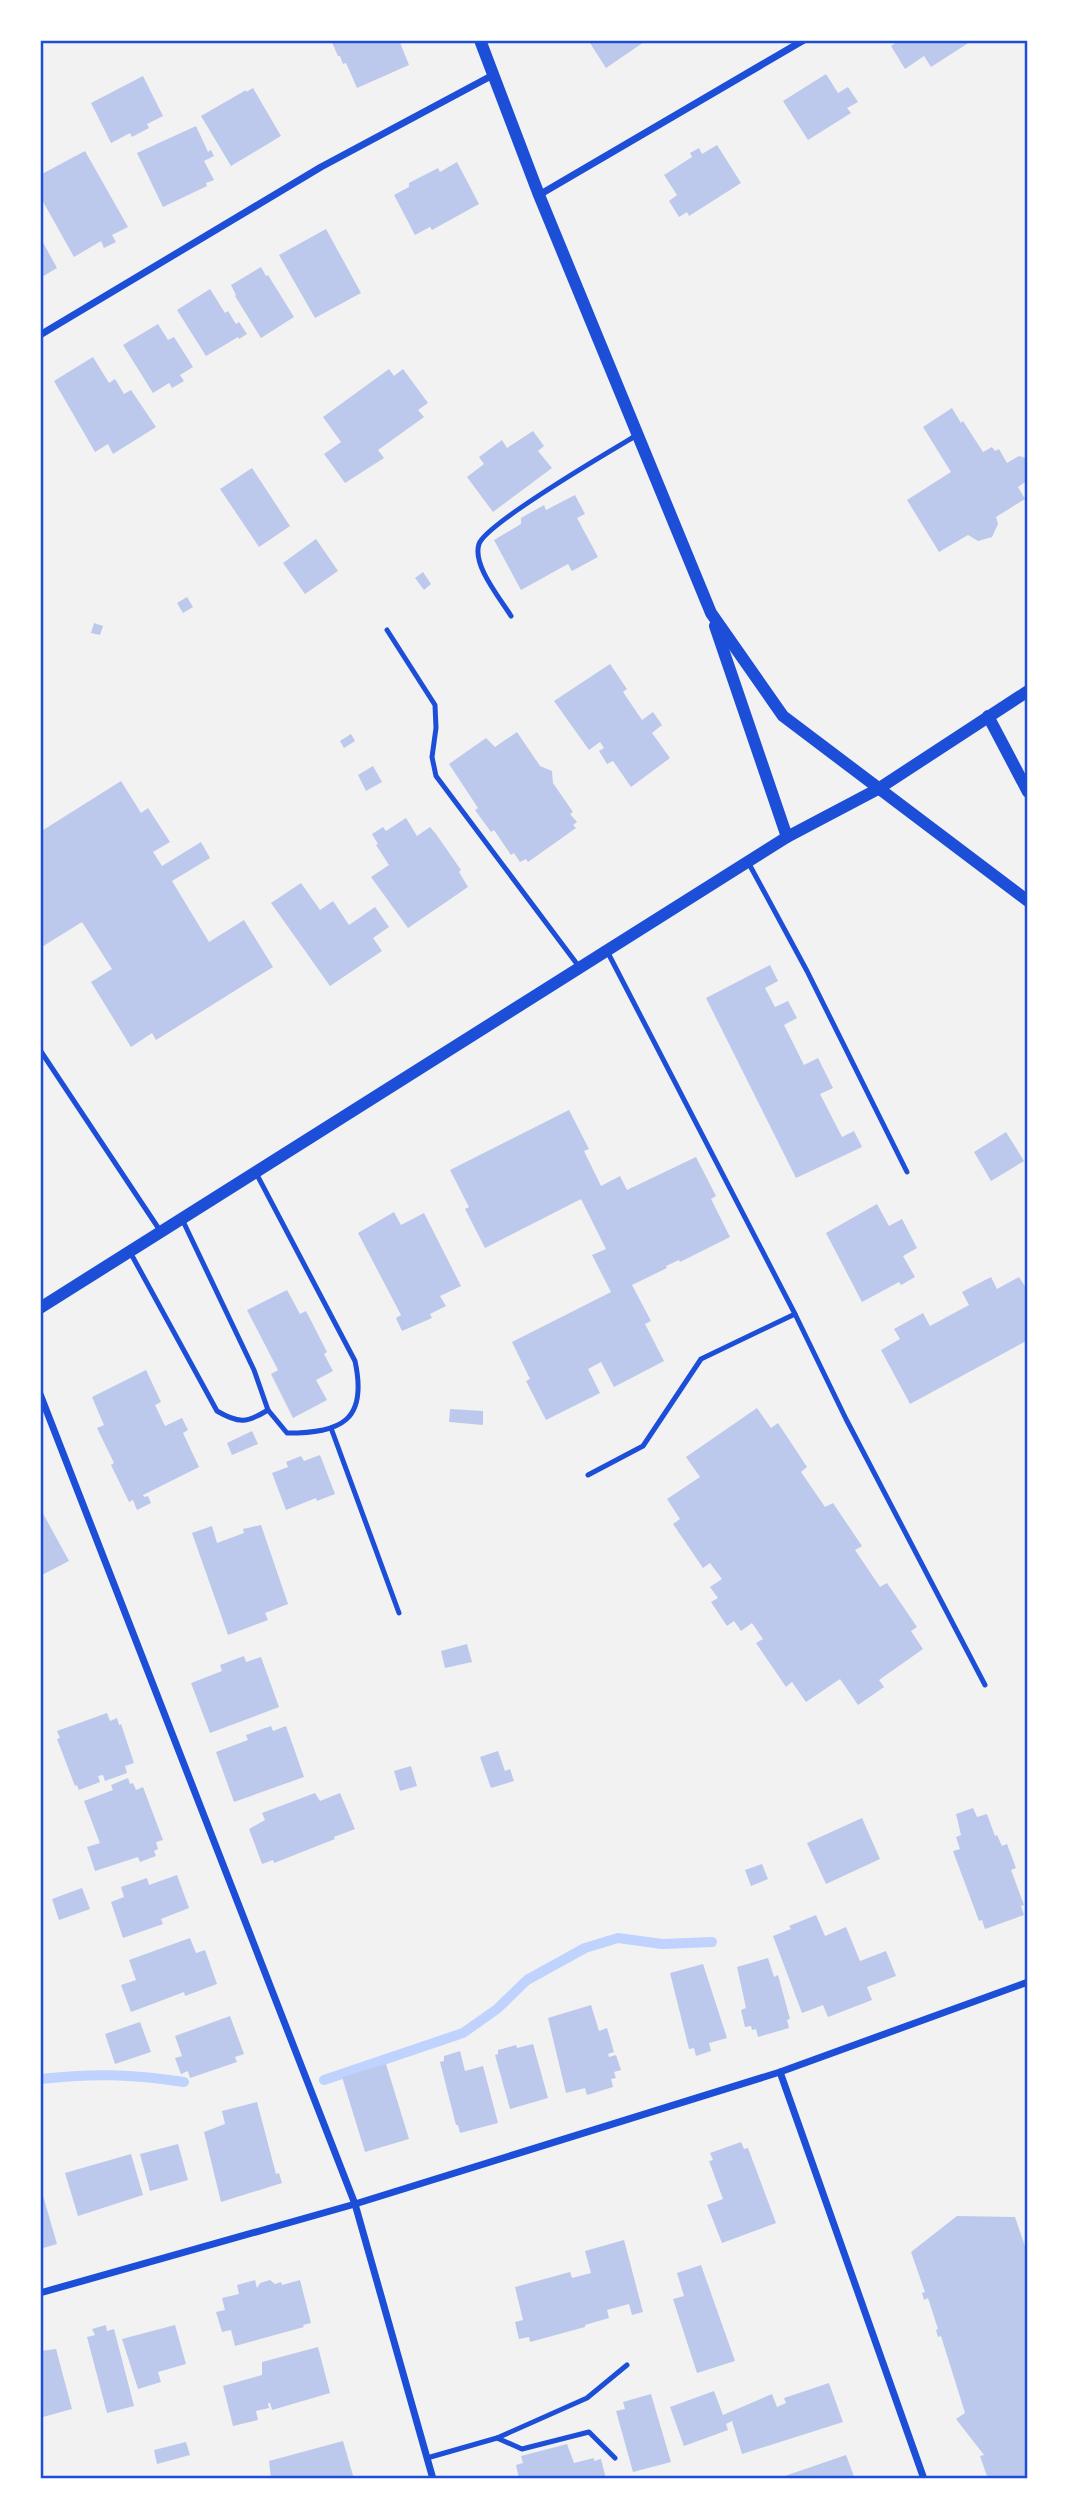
<svg xmlns="http://www.w3.org/2000/svg" width="1068" height="2519" viewBox="0 0 1068 2519" font-family="'Nunito Sans',sans-serif">
<style>
.lines{fill:none;stroke-linecap:round;stroke-linejoin:round}
.stream{stroke:#bfd3fe;stroke-width:10}
.building{fill:#bdc9ec}
.service{stroke:#1d4ed8;stroke-width:5}
.minor{stroke:#1d4ed8;stroke-width:7}
.tertiary{stroke:#1d4ed8;stroke-width:12}
.neatline{fill:none;stroke:#1d4ed8;stroke-width:2.5}
</style>
<rect width="100%" height="100%" fill="#f2f2f2"/>
<g class="lines">
<g class="stream">
<path d="M40,2079c53,-6 91,-5 144,3"/>
<path d="M324,2080l139,-47 34,-24 30,-29 58,-32 33,-10 44,6 50,-2"/>
</g>
</g>
<g class="building">
<path d="M331,40h68l10,25 -52,23 -11,-25 -3,1 -3,-8h-2z"/>
<path d="M588,40h59l-41,28z"/>
<path d="M900,40h73l-42,27 -7,-11 -19,13 -14,-23z"/>
<path d="M826,74l12,19 10,-6 10,15 -11,6 4,5 -43,27 -25,-39z"/>
<path d="M143,76l20,40 -16,8 2,4 -17,9 -2,-4 -19,10 -20,-40z"/>
<path d="M253,88l28,48 -50,30 -30,-50 45,-26v2z"/>
<path d="M196,126l12,26 3,-2 3,6 -10,5 10,19 -8,3 1,3 -44,21 -26,-54z"/>
<path d="M717,145l24,38 -52,33 -2,-4 -8,5 -10,-16 8,-6 -13,-20 28,-18 -2,-4 9,-5 3,6z"/>
<path d="M85,151l43,76 -16,8 4,7 -12,6 -3,-7 -27,16 -33,-59 2,-1 -3,-4v-18z"/>
<path d="M457,162l22,42 -47,26 -2,-3 -15,8 -21,-40 15,-8v-4l29,-15 2,4z"/>
<path d="M326,229l35,64 -46,25 -36,-63z"/>
<path d="M40,237l17,31 -17,10z"/>
<path d="M261,267l5,9 2,-1 26,42 -33,21 -26,-42 1,-1 -5,-10z"/>
<path d="M210,289l15,24 3,-2 8,13 3,-2 8,12 -8,5 -1,-2 -32,19 -29,-46z"/>
<path d="M158,324l10,16 6,-3 19,30 -13,8 4,6 -12,7 -3,-5 -16,10 -30,-48z"/>
<path d="M93,357l16,26 6,-4 9,15 7,-4 25,37 -43,27 -5,-10 -13,8 -41,-71z"/>
<path d="M389,369l5,7 9,-7 25,34 -10,7 6,7 -46,33 6,8 -39,25 -21,-29 17,-12 -18,-25z"/>
<path d="M952,408l9,15 2,-2 20,31 9,-5 3,4 4,-2 8,14 12,-7 7,2 2,22 -10,7 7,12 -29,18 2,7 -6,13 -14,4 -10,-6 -29,17 -32,-52 44,-28 -28,-45z"/>
<path d="M533,431l11,15 -6,5 14,17 -59,44 -26,-35 17,-13 -5,-7 23,-17 5,8z"/>
<path d="M252,468l38,58 -31,21 -39,-58z"/>
<path d="M575,495l10,19 -8,4 21,39 -26,14 -4,-7 -47,26 -27,-50 27,-16v-6l23,-13 2,5z"/>
<path d="M316,539l22,32 -33,23 -22,-31z"/>
<path d="M423,572l8,12 -7,6 -9,-12z"/>
<path d="M187,597l6,10 -10,6 -6,-10z"/>
<path d="M94,623l9,3 -3,9 -9,-2z"/>
<path d="M610,664l17,25 -4,3 19,28 11,-8 9,13 -10,8 18,25 -39,29 -18,-26 -6,3 -8,-13 5,-3 -4,-6 -11,8 -35,-49z"/>
<path d="M517,732l23,34 12,5 1,12 20,29 -3,2 7,8 -4,3 3,3 -48,34 -2,-3 -6,3 -6,-9 -3,2 -17,-25 -3,2 -16,-22 3,-2 -29,-44 37,-26 9,9z"/>
<path d="M351,734l4,7 -11,7 -4,-7z"/>
<path d="M373,766l9,16 -16,9 -8,-16z"/>
<path d="M121,781l20,32 7,-5 22,34 -17,10 9,14 39,-24 9,16 -38,23 37,61 35,-22 29,47 -117,73 -4,-7 -21,14 -40,-65 21,-13 -30,-47 -42,26v-116z"/>
<path d="M406,818l11,18 13,-9 6,7 25,36 -2,2 9,15 -60,41 -37,-51 18,-12 -13,-20 2,-1 -6,-10 11,-7 3,4z"/>
<path d="M301,883l19,27 13,-9 16,24 26,-18 14,20 -16,11 9,13 -52,35 -59,-83z"/>
<path d="M770,965l8,16 -13,7 10,19 13,-6 9,17 -13,7 20,40 14,-7 15,30 -13,6 22,43 12,-6 8,16 -66,31 -90,-180z"/>
<path d="M569,1110l20,39 -5,2 17,35 19,-10 7,14 69,-33 20,39 -5,3 19,38 -50,25 -1,-2 -13,6 1,2 -35,17 19,36 -6,3 19,37 -50,26 -13,-25 -13,7 12,24 -54,27 -20,-39 4,-2 -18,-37 99,-50 -19,-37 14,-6 -25,-50 -96,49 -20,-39 4,-2 -19,-37z"/>
<path d="M1006,1132l18,29 -33,20 -17,-29z"/>
<path d="M877,1204l12,22 13,-7 15,29 -14,8 12,21 -14,8 -2,-3 -37,20 -36,-69z"/>
<path d="M394,1212l7,13 23,-12 37,73 -21,10 6,10 -16,8 2,4 -30,13 -6,-13 5,-3 -43,-82z"/>
<path d="M991,1277l6,12 22,-12 4,6 5,9v48l-118,64 -29,-54 19,-11 -6,-10 29,-16 7,13 39,-21 -7,-13z"/>
<path d="M287,1290l13,24 6,-3 21,41 -3,2 9,17 -17,9 11,20 -34,18 -22,-44 7,-4 -31,-60z"/>
<path d="M146,1370l15,32 -6,3 10,21 17,-8 6,12 -5,3 16,34 -56,28 1,2 4,-1 3,7 -14,7 -4,-10 -4,2 -18,-37 3,-2 -17,-35 7,-3 -12,-28z"/>
<path d="M757,1408l14,20 7,-5 29,44 -6,5 24,35 8,-4 29,43 -7,4 25,37 7,-4 30,44 -6,4 12,18 -44,31 5,7 -26,18 -18,-26 -34,23 -14,-20 -6,5 -30,-44 7,-4 -11,-16 -11,8 -7,-10 -7,5 -16,-24 7,-4 -8,-11 12,-8 -12,-16 -7,5 -30,-44 7,-5 -13,-20 33,-22 -14,-20z"/>
<path d="M450,1409l33,2v14l-34,-3z"/>
<path d="M252,1431l6,13 -26,11 -5,-12z"/>
<path d="M320,1455l15,39 -18,7 -1,-3 -30,12 -14,-37 16,-6 -2,-5 15,-6 3,5z"/>
<path d="M40,1508l29,53 -29,15z"/>
<path d="M261,1525l27,79 -23,9 3,7 -40,15 -36,-102 20,-7 5,17 27,-10 -1,-4z"/>
<path d="M467,1644l5,18 -27,6 -4,-17z"/>
<path d="M244,1656l2,6 15,-5 18,50 -69,26 -19,-50 31,-12 -2,-6z"/>
<path d="M107,1713l3,8 7,-3 2,7 2,-1 13,39 -9,3 2,7 -22,8 -2,-6 -5,1 2,6 -21,8 -2,-5 -2,1 -18,-47 3,-1 -3,-7z"/>
<path d="M271,1726l2,5 13,-5 18,51 -70,25 -18,-50 32,-12 -2,-5z"/>
<path d="M498,1751l7,20 5,-2 4,12 -23,7 -11,-31z"/>
<path d="M411,1766l6,20 -17,5 -6,-20z"/>
<path d="M128,1778l2,6 3,-1 3,7 7,-3 20,53 -7,2 2,7 -4,2 2,5 -16,6 -2,-5 -43,14 -8,-24 13,-4 -16,-42 29,-11 -2,-5z"/>
<path d="M315,1793l5,8 20,-8 15,36 -21,8 1,2 -61,24 -1,-3 -11,4 -13,-35 16,-9 -3,-7z"/>
<path d="M973,1808l4,9 10,-3 8,22 2,-1 5,11 5,-2 9,24 -5,2 13,35 -3,1 3,9 -39,14 -3,-9 -3,1 -26,-70 7,-2 -4,-12 5,-2 -5,-21z"/>
<path d="M862,1818l18,41 -54,25 -19,-41z"/>
<path d="M762,1864l6,15 -17,7 -6,-16z"/>
<path d="M177,1875l12,33 -28,11 2,5 -40,14 -12,-36 13,-5 -3,-10 26,-9 2,7z"/>
<path d="M82,1888l8,21 -31,11 -7,-21z"/>
<path d="M816,1915l9,21 21,-9 14,34 26,-10 10,25 -29,11 5,13 -44,17 -5,-12 -21,8 -29,-77 18,-7 -2,-3z"/>
<path d="M190,1938l6,15 9,-3 12,34 -32,12 -1,-4 -53,20 -10,-27 15,-5 -7,-20z"/>
<path d="M768,1958l6,19 4,-2 12,44 -3,1 2,8 -31,9 -2,-8 -4,1 -1,-4 -6,1 -4,-17 5,-2 -9,-41z"/>
<path d="M703,1964l24,74 -18,5 2,8 -15,5 -2,-8 -5,1 -19,-76z"/>
<path d="M591,2005l8,26 8,-3 7,24 -6,2 1,3 7,-2 5,15 -7,2 2,6 -5,1 2,8 -26,8 -2,-7 -19,5 -18,-75z"/>
<path d="M230,2016l14,38 -9,3 2,5 -47,16 -2,-7 -7,3 -6,-16 7,-2 -7,-20z"/>
<path d="M140,2022l11,30 -36,12 -10,-30z"/>
<path d="M533,2044l15,54 -38,11 -15,-54 3,-1v-4l18,-5 1,3z"/>
<path d="M460,2051l5,20 18,-5 15,57 -38,10 -2,-8h-2l-16,-63 4,-1v-5z"/>
<path d="M386,2064l23,75 -44,13 -23,-75z"/>
<path d="M257,2102l19,72 3,-1 3,10 -61,19 -17,-70 21,-8 -3,-13z"/>
<path d="M741,2142l3,7 4,-1 28,75 -54,20 -15,-38 16,-6 -14,-38 4,-1 -3,-7z"/>
<path d="M178,2144l10,36 -38,11 -10,-37z"/>
<path d="M131,2154l12,41 -65,21 -13,-43z"/>
<path d="M40,2185l17,59 -17,5z"/>
<path d="M957,2216l58,1 13,38v224h-40l-8,-23 4,-1 -28,-36 9,-6 -24,-77 -3,1 -2,-7 2,-1 -10,-31 -4,2 -2,-7 3,-1 -14,-40z"/>
<path d="M624,2240l19,72 -11,3 -3,-11 -22,6 2,8 -24,7v2l-55,15 -1,-5 -10,2 -4,-17 8,-2 -8,-33 55,-15 2,6 19,-5 -6,-22z"/>
<path d="M701,2265l34,96 -38,12 -24,-74 11,-3 -7,-23z"/>
<path d="M255,2280l2,8 3,-5 10,-3 5,4 6,-2 1,3 18,-5 11,43 -8,2 1,2 -69,19 -4,-16 -9,2 -6,-20 9,-2 -3,-12 17,-4 -2,-9z"/>
<path d="M106,2325l1,6 7,-2 20,77 -27,7 -20,-76 8,-2 -3,-6z"/>
<path d="M175,2325l11,39 -28,8 3,10 -23,7 -16,-50z"/>
<path d="M318,2347l12,46 -58,17 -2,-7h-2l1,5 -13,3 2,9 -25,6 -10,-40 39,-11v-13z"/>
<path d="M56,2349l16,60 -29,8 -3,-12v-54z"/>
<path d="M829,2383l14,39 -101,32 -10,-33 -6,3 2,6 -44,16 -14,-39 44,-16 9,24 49,-21 5,13 9,-4 -2,-5z"/>
<path d="M651,2394l20,68 -38,10 -17,-61 9,-2 -2,-7z"/>
<path d="M343,2441l11,38h-83l-2,-18z"/>
<path d="M186,2442l4,13 -33,9 -3,-14z"/>
<path d="M567,2444l7,19 20,-5v3l7,-2 5,20h-87l-3,-14 7,-2 -2,-7z"/>
<path d="M846,2455l9,24h-76v-1z"/>
</g>
<g class="lines">
<g class="service">
<path d="M511,616c-11,-18 -39,-51 -32,-72 7,-21 133,-94 158,-109"/>
<path d="M387,630l48,75 1,23 -4,29 4,19 144,192"/>
<path d="M748,862l59,109 100,201"/>
<path d="M40,1050l121,182"/>
<path d="M182,1219l72,151 14,40 19,23c54,0 81,-12 68,-72l-99,-188"/>
<path d="M130,1252l87,159c22,13 30,12 51,-1"/>
<path d="M795,1314l51,105 139,266"/>
<path d="M331,1428l68,185"/>
<path d="M588,1475l55,-29 58,-87 94,-45 -188,-363"/>
<path d="M497,2438l25,11 67,-17 26,26"/>
<path d="M427,2458l70,-20 90,-40 40,-33"/>
</g>
<g class="minor">
<path d="M539,195l265,-155"/>
<path d="M40,335l281,-168 172,-92"/>
<path d="M40,1394l315,810 78,275"/>
<path d="M780,2072l144,407"/>
<path d="M40,2293l315,-89 425,-132 248,-90"/>
</g>
<g class="tertiary">
<path d="M480,40l59,155 172,418 72,103 245,185"/>
<path d="M715,626l72,211"/>
<path d="M988,716l40,76"/>
<path d="M40,1308l747,-471 91,-48 150,-98"/>
</g>
</g>
<rect width="1068" height="2519" fill="none" stroke="#ffffff" stroke-width="84"/>
<rect x="42" y="42" width="984" height="2435" class="neatline"/>
</svg>
